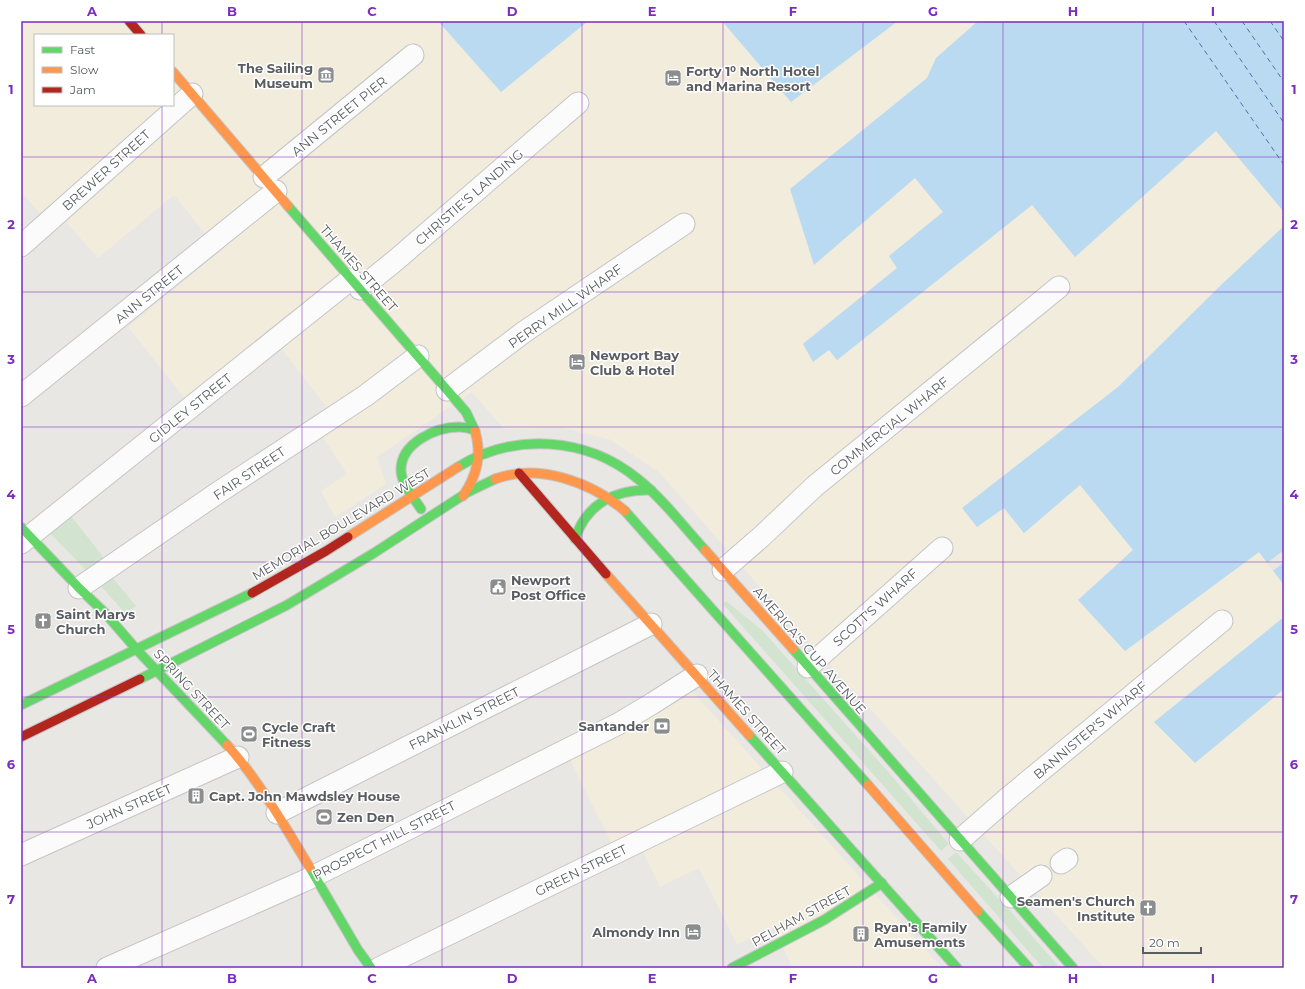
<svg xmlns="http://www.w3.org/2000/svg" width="1305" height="989" viewBox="0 0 1305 989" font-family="Montserrat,sans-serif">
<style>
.commercial{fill:#f2ecdc;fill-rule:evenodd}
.green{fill:#d2e4cf}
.water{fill:#b9daf0}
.pier{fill:#e9e7e3}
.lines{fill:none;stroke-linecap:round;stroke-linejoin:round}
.ferry{stroke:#4575a6;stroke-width:1;stroke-dasharray:5 4;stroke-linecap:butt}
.street-casing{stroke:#c5c5c5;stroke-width:23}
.fast-casing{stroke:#c5c5c5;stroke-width:11}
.slow-casing{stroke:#c5c5c5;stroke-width:11}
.jam-casing{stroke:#c5c5c5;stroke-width:11}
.street{stroke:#fcfbfb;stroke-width:21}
.fast{stroke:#63d668;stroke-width:9}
.slow{stroke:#ff974d;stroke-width:9}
.jam{stroke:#b3261e;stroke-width:9}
.grid{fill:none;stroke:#7b2cbf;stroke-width:1;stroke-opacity:0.55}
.labels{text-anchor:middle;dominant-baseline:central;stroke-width:3;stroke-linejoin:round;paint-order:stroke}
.poi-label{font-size:13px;font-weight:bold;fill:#595c60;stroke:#fff;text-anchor:start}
.street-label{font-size:13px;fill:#595c60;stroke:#fff}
.neatline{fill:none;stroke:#7b2cbf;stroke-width:1.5}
.grid-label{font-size:13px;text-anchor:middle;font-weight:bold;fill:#7b2cbf}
</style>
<rect width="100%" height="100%" fill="#e9e7e3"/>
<g class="commercial">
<path d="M21,21h417l63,71 87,-71h134l69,81 107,-81h80l-41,37 -10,20 -136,111 23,76 101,-88 28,35 -53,44 7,12 -94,75 26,7 9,10 194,-155 43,52 141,-126 68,81v14l-65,61 -101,100 -156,121h42l20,25 56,-48 53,65 -55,50 47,51 134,-99 25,33v32l-129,105 125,-30 4,-3v279h-180l-360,-399 -85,-97 -50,-33 -47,-11 -58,1 -32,-37 -95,65 9,27 -51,33 -14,-26 26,-17 -35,-53 16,-12 -57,-74 -84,66 -59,-74 92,-75 -46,-57 -76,63 -48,-54 -10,9 -19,-21zM35,35h138v70h-138z"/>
<path d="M690,689l85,94 167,185h-149l-20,-40 -36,17 -38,-77 -39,19 -18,-37 -22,10 -52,-104z"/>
</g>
<g class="green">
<path d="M68,512l36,46 -18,12 -40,-41z"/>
<path d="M112,577l24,29 -11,7 -25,-28z"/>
<path d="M726,601l36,29 129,145 58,69 -8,7 -218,-247z"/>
<path d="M956,852l57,62 47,54h-17l-95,-109z"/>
</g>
<g class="water">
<path d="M438,21h150l-87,71z"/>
<path d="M722,21h176l-107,81z"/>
<path d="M978,21h306v191l-68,-81 -141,126 -43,-52 -195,155 -8,-10 -16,12 -10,-18 94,-76 -8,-12 54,-44 -28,-34 -101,87 -24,-76 137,-111 9,-20z"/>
<path d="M1284,226v359l-25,-33 -134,99 -47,-51 55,-50 -53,-65 -56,48 -20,-25 -27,19 -15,-19 156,-121 101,-100z"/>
<path d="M1284,617v72l-89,74 -41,-41z"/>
</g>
<path class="pier" d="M1284,550v12l-11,9 -6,-8z"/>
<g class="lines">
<g class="ferry">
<path d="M1184,21l100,144"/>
<path d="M1214,21l70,102"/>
<path d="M1242,21l42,61"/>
<path d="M1270,21l14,20"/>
</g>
<g class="street-casing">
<g id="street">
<path d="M264,177l149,-122"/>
<path d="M21,246l171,-152"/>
<path d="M360,289l36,-29 182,-157"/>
<path d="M447,390l77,-58 160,-108"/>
<path d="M21,396l255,-205"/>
<path d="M21,543l330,-264"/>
<path d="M723,570l38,-33 54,-51 244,-199"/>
<path d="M79,588l140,-96 146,-96 53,-40"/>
<path d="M808,667l134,-119"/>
<path d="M277,813l374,-189"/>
<path d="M960,840l49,-43 213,-176"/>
<path d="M21,855l217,-98"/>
<path d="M1061,863l6,-4"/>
<path d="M1011,897l30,-21"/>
<path d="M107,968l197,-87 314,-157 35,-21 44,-28"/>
<path d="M379,968l403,-196"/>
</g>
</g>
<g class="fast-casing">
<g id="fast">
<path d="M288,206l178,206 9,19"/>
<path d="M458,467c56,-35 129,-30 180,12 25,20 45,47 67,71"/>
<path d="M421,509c-7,-11 -19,-24 -20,-38 -1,-28 35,-44 58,-44 5,0 10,1 15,3"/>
<path d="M625,511l243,274"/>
<path d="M21,527l58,61 26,25 32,37 90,95"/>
<path d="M575,539c11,-35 40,-50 76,-49"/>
<path d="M793,649l280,319"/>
<path d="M140,679l147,-74 87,-52 94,-61 27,-13"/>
<path d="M21,705l231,-112"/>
<path d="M749,735l208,233"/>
<path d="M310,868l48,82 13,18"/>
<path d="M978,911l51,57"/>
<path d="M732,968l92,-48 58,-37"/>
</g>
</g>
<g class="slow-casing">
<g id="slow">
<path d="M173,72l115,134"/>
<path d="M495,479c44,-16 96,3 130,32"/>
<path d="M463,496c14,-20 19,-42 12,-65"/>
<path d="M348,537l110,-70"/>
<path d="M705,550l88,99"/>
<path d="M606,574l143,161"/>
<path d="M227,745c32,35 58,82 83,123"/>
<path d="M868,785l110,126"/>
</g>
</g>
<g class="jam-casing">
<g id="jam">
<path d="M129,21l12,14"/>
<path d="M519,473l87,101"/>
<path d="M252,593l74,-42 22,-14"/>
<path d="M21,737l119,-58"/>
</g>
</g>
<use href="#street" class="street"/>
<use href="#fast" class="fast"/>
<use href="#slow" class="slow"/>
<use href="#jam" class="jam"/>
</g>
<path class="grid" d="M162,21v14M302,21v947M442,21v947M582,21v947M723,21v947M863,21v947M1003,21v947M1143,21v947M162,105v863M21,157h1263M21,292h1263M21,427h1263M21,562h1263M21,697h1263M21,832h1263"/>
<defs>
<g id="museum-square" transform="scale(0.9)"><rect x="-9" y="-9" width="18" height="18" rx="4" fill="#8b8d8e" stroke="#fff"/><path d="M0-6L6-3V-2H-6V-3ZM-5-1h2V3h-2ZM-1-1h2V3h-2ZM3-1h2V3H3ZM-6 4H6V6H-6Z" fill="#fff"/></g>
<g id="hotel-square" transform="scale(0.9)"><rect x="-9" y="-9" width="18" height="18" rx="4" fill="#8b8d8e" stroke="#fff"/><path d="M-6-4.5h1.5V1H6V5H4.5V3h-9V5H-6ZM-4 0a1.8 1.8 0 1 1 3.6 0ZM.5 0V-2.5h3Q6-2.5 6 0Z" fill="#fff"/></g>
<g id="civic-square" transform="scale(0.9)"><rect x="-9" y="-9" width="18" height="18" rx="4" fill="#8b8d8e" stroke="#fff"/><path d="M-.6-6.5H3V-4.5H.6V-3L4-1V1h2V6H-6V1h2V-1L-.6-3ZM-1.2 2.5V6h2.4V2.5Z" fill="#fff"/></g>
<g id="church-square" transform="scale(0.9)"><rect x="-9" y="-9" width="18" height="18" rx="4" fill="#8b8d8e" stroke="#fff"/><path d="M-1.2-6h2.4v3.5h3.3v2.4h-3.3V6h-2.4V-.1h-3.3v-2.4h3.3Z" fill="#fff"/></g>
<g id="bank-square" transform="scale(0.9)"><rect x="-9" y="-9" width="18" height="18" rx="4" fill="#8b8d8e" stroke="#fff"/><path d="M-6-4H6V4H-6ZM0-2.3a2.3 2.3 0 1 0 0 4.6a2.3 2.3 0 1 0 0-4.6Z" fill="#fff"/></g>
<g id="stadium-square" transform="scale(0.9)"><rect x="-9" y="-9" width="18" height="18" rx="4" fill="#8b8d8e" stroke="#fff"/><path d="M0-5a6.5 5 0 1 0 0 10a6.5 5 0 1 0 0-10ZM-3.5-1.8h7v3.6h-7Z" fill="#fff"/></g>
<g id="building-square" transform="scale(0.9)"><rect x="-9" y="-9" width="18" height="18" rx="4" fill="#8b8d8e" stroke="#fff"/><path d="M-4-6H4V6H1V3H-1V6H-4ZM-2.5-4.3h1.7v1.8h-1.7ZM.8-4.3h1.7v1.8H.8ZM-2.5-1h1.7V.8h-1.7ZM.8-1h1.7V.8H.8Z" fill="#fff"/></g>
</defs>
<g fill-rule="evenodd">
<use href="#museum-square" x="326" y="75"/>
<use href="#hotel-square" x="673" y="78"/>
<use href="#hotel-square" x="577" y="362"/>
<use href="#civic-square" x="498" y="587"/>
<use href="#church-square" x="43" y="621"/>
<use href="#bank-square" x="662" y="726"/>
<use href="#stadium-square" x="249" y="734"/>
<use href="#building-square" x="196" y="796"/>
<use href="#stadium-square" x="324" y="817"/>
<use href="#church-square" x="1148" y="908"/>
<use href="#hotel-square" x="693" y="932"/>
<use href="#building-square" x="861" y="934"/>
</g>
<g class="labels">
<g class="poi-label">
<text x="313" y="68" text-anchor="end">The Sailing<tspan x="313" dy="15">Museum</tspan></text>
<text x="686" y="71">Forty 1⁰ North Hotel<tspan x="686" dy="15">and Marina Resort</tspan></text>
<text x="590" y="355">Newport Bay<tspan x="590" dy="15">Club &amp; Hotel</tspan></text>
<text x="511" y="580">Newport<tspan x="511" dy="15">Post Office</tspan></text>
<text x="56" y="614">Saint Marys<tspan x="56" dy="15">Church</tspan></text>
<text x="649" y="726" text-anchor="end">Santander</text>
<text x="262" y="727">Cycle Craft<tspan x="262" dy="15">Fitness</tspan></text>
<text x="209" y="796">Capt. John Mawdsley House</text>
<text x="337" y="817">Zen Den</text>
<text x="1135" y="901" text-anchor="end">Seamen's Church<tspan x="1135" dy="15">Institute</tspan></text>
<text x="874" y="927">Ryan's Family<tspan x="874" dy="15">Amusements</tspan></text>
<text x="680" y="932" text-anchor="end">Almondy Inn</text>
</g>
<g class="street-label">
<text transform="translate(339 116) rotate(-39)">ANN STREET PIER</text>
<text transform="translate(106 170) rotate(-42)">BREWER STREET</text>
<text transform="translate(469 197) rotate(-41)">CHRISTIE'S LANDING</text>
<text transform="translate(359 268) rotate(49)">THAMES STREET</text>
<text transform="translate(149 294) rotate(-39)">ANN STREET</text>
<text transform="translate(565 306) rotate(-35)">PERRY MILL WHARF</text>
<text transform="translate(190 408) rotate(-39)">GIDLEY STREET</text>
<text transform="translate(889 426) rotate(-39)">COMMERCIAL WHARF</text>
<text transform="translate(249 473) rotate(-34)">FAIR STREET</text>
<text transform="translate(341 524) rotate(-31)">MEMORIAL BOULEVARD WEST</text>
<text transform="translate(875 607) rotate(-42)">SCOTT'S WHARF</text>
<text transform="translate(810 650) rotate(49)">AMERICA'S CUP AVENUE</text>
<text transform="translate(192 689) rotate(47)">SPRING STREET</text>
<text transform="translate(747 712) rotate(48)">THAMES STREET</text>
<text transform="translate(464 718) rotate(-27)">FRANKLIN STREET</text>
<text transform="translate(1090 730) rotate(-40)">BANNISTER'S WHARF</text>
<text transform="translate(129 806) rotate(-24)">JOHN STREET</text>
<text transform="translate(384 840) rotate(-27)">PROSPECT HILL STREET</text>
<text transform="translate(581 870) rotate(-26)">GREEN STREET</text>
<text transform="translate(801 916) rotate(-29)">PELHAM STREET</text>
</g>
</g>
<rect width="1305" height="989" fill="none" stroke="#ffffff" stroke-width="44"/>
<rect x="34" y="34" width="140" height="72" fill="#ffffff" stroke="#bdbebf"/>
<rect x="42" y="47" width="20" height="6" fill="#63d668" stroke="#bdbebf"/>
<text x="70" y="54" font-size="12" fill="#595c60">Fast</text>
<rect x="42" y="67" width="20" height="6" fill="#ff974d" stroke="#bdbebf"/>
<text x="70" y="74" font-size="12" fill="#595c60">Slow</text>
<rect x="42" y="87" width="20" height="6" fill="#b3261e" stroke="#bdbebf"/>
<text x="70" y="94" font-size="12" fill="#595c60">Jam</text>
<path d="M1143 947v6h58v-6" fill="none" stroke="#595c60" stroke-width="2"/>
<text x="1149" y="947" font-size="12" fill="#595c60" stroke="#ffffff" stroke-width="3" paint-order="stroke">20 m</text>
<rect x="22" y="22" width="1261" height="945" class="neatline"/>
<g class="grid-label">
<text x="92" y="16">A</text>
<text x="232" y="16">B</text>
<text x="372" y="16">C</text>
<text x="512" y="16">D</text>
<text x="652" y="16">E</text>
<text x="793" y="16">F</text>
<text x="933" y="16">G</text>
<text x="1073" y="16">H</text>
<text x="1213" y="16">I</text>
<text x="11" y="94">1</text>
<text x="1294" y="94">1</text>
<text x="11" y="229">2</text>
<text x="1294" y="229">2</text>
<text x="11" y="364">3</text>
<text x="1294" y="364">3</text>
<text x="11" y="499">4</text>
<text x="1294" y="499">4</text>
<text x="11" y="634">5</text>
<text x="1294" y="634">5</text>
<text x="11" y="769">6</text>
<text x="1294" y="769">6</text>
<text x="11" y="904">7</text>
<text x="1294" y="904">7</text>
<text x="92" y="983">A</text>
<text x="232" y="983">B</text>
<text x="372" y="983">C</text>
<text x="512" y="983">D</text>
<text x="652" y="983">E</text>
<text x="793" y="983">F</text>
<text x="933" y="983">G</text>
<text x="1073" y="983">H</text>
<text x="1213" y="983">I</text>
</g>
</svg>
